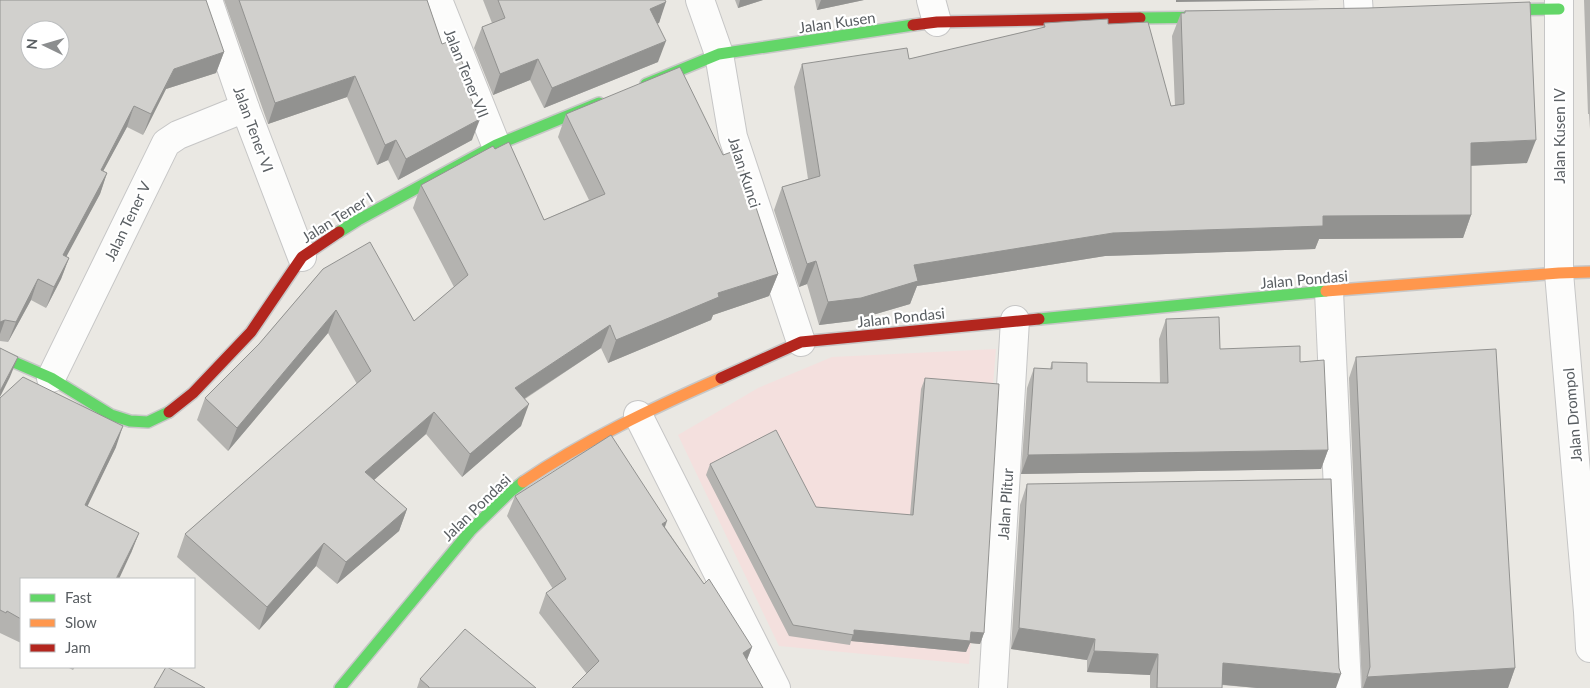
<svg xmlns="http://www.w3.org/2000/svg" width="1590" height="688" viewBox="0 0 1590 688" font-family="Lato,sans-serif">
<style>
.medical{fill:#f4e0de}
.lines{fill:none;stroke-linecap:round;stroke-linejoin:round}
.street-casing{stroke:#c6c6c6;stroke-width:30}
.fast-casing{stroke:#c7c7c7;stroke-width:14}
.slow-casing{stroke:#c7c7c7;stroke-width:14}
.jam-casing{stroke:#c7c7c7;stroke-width:14}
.street{stroke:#fcfcfb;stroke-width:28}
.fast{stroke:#63d668;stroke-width:11}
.slow{stroke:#ff974d;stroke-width:11}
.jam{stroke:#b3261e;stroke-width:11}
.wall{fill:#b4b3b0}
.shaded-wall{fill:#929290}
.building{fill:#d1d0cd;stroke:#929290;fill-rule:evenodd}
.labels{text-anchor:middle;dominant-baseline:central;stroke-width:4.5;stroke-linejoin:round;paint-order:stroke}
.street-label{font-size:15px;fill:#595e62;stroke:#fff}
</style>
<rect width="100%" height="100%" fill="#eae8e3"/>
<path class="medical" d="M996,349l-27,315 -190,-18 -101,-211 80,-47 74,-31z"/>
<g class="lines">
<g class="street-casing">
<g id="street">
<path d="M208,0l37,108 57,149"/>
<path d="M438,0l58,145"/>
<path d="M700,0l19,54 14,83 68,205"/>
<path d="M931,0l6,22"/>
<path d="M1358,0l1,15"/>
<path d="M1559,0v273l29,339 2,36"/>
<path d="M1329,291l18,397"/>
<path d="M51,378l115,-235 12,-8 67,-27"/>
<path d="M638,415l138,273"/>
<path d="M993,688l22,-368"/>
</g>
</g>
<g class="fast-casing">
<g id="fast">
<path d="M1493,10l66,-1"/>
<path d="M1140,18l77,-1"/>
<path d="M646,84l73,-30 194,-29"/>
<path d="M339,232l19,-12 138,-75 103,-42"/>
<path d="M1039,319l287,-28"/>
<path d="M0,356l51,22 60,37 19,6 18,1 21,-10"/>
<path d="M340,688l131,-158 40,-39 12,-9"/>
</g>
</g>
<g class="slow-casing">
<g id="slow">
<path d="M1326,291l233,-18 31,-1"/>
<path d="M523,482c62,-42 130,-74 198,-104"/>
</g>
</g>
<g class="jam-casing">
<g id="jam">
<path d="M913,25l24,-3 203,-4"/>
<path d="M721,378l80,-36 238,-23"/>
<path d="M169,412l24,-19 58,-61 51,-75 37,-25"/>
</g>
</g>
<use href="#street" class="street"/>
<use href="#fast" class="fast"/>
<use href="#slow" class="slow"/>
<use href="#jam" class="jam"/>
</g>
<g class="wall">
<path d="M0,0l224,52 -8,21 -50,16 -23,46 -16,-8 -24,44 4,2 -7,21 -34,62 3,2 -8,21 -15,29 -15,-8 -23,42 -8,-1z"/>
<path d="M224,0h203l15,44 26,50 4,46 -74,40 -10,-20 -11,5 -30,-68 -79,27z"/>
<path d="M483,0h182l-6,23h-2l1,39 -114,46 -14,-28 -37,15 -19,-47 8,-21 10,-4z"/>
<path d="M735,0h28l-25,8z"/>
<path d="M815,0h49l-47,10z"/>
<path d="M1584,0h6v129l-1,-15h-1z"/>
<path d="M1185,11l342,152 -56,3v49l-8,23 -144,1 -4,10 -210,7 -188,30 -7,18 -58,17 -33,4 -12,-41 -8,3 -25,-77 8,-23 26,-8 -14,-92 8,-23 107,-5 134,-31 1,-5 64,1 63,82h4l-3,-70 9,-23h3z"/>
<path d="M566,114l212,160 -9,22 -56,19 -2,5 -103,43 -7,-15 -76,51 -4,27 -59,51 -36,-43 -52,46 33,29 -8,22 -62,53 -21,-18 -57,64 -82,-73 8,-23 172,-150 -29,-51 -100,118 -31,-31 8,-22 54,-54 64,-75 91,52 40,-34 -41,-79 8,-23 74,-36 49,71 45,-20 -31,-63z"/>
<path d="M1166,319l54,30 80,13 28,88 -7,19 -300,5 6,-86 7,-20 16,1 2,-7 35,20 73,1 -1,-44z"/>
<path d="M1356,357l159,311 -7,20h-146l-13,-310z"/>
<path d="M925,378l59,255 -4,11 -10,-1 -4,9 -115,-11 -1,4 -61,-9 -83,-161 4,-11 106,43 94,8 11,-126z"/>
<path d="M0,398l116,49 -29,59 52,27 -8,20 -110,26v64l-21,-10z"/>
<path d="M1027,484l309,204h-79l-35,-3v3h-72v-13l-63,-3v-12l-76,-11 9,-144z"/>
<path d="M515,496l150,31 39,57 48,63 -5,13 -160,14 -48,-61 7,-20 7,-4 -46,-73z"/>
<path d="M67,667h8l-2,3z"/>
<path d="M420,679l116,9h-119z"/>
</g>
<g class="shaded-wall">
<path d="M740,0h23l-25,8z"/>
<path d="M821,0h43l-47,10z"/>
<path d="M1176,0h145l-145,2z"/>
<path d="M666,2l-7,21 -17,7 8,-21z"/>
<path d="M666,41l-8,21 -114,46 8,-20z"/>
<path d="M224,52l-8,21 -50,16 -23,46 8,-21 23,-45z"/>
<path d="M538,59l-8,21 -37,15 7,-21z"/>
<path d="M355,76l-8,21 -79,27 7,-21z"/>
<path d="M472,86l-8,21 2,-19z"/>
<path d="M134,106l-7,21 -34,63 8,-20z"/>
<path d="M480,119l-8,21 -74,40 8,-21z"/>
<path d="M396,140l-8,20 -11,5 8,-20z"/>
<path d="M1536,140l-9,23 -64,3 8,-23z"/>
<path d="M107,173l-7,21 -44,82 7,-21z"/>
<path d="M1471,215l-8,23 -144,1 -4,10 -210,7 -188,30 -7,18 -58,17 -33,4 9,-23 86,-37 199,-32 210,-17z"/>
<path d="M69,258l-8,21 -15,29 8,-21z"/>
<path d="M816,261l-9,23 -8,3 8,-23z"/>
<path d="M778,274l-9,22 -56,19 -2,5 -103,43 8,-23 102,-47z"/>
<path d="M38,279l-7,21 -23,42 8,-20z"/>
<path d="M336,310l-8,23 -100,118 9,-23z"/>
<path d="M5,320l-5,14v-12z"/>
<path d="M610,325l-9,23 -94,62 8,-22z"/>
<path d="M18,357l-8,20 -10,20v-6z"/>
<path d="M529,404l-8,22 -59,51 8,-23z"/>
<path d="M434,412l-8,22 -69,61 8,-23z"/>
<path d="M123,426l-7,21 -38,79 7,-21z"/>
<path d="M1328,450l-7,19 -300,5 7,-19z"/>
<path d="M407,509l-8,22 -62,53 9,-22z"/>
<path d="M667,521l-7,20 2,-17z"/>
<path d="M139,533l-8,20 -12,26h-3z"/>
<path d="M324,543l-8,23 -57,64 8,-23z"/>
<path d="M1019,628l76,11 -8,21 -76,-11z"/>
<path d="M854,630l117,2 13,1 -4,11 -10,-1 -4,9 -115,-11z"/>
<path d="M752,647l-8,20 -1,-14z"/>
<path d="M1094,651l64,3 -8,21 -63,-3z"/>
<path d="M1223,663l118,11 -5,14h-79l-41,-4z"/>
<path d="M1515,668l-7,20h-145l4,-11z"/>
</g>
<g class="building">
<path d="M0,0h206l18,52 -50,17 -23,45 -17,-8 -33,64 6,3 -44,82 6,3 -15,29 -16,-8 -22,43 -11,-2 -5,2zM30,30h30v30h-30z"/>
<path d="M239,0h188l15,44 11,-4 19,46 -6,2 14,31 -74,40 -10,-19 -11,5 -30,-69 -80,27z"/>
<path d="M498,0h167l1,2 -16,7 16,32 -114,47 -14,-29 -38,15 -18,-47 23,-9z"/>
<path d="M1530,2l6,138 -65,3v72l-148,1v10l-210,7 -199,32 4,16 -57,17 -33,4 -12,-41 -9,3 -25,-77 38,-11 -18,-112 105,-16 2,11 136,-32 -1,-4 64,-4v5l40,-2 23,84 13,-2 -3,-91h4v-2l183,-3z"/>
<path d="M680,67l43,88 14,-5 41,124 -60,19 1,4 -103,43 -6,-15 -95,63 14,16 -59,50 -36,-42 -69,60 42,37 -61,53 -22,-19 -57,64 -82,-73 186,-163 -35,-61 -99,118 -32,-30 54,-54 64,-75 47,-27 44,79 54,-46 -47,-90 72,-39 2,3 14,-7 35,78 61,-26 -39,-80z"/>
<path d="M1219,317l1,32 80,-3v16l24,-2 4,90 -300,5 6,-87 18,1v-7l35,1v19l81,1 -2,-64z"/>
<path d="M0,348l18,9 -18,34z"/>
<path d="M1496,349l19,319 -148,9 3,-10 -14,-310z"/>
<path d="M23,377l100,49 -38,79 54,28 -23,46h-95v40l-14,-8 -1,2 -6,-3v-212z"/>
<path d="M925,378l74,6 -15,249 -13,-1 -1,9 -116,-11v5l-61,-10 -83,-161 66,-34 40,77 97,8z"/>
<path d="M611,435l56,86 -5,3 42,60 5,-5 43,68 -9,6 20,35h-191l27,-27 -53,-68 20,-14 -51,-83z"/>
<path d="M1331,479l8,189 2,6 -118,-11 -1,25h-65l1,-34 -64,-3 1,-12 -76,-11 8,-144z"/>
<path d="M465,629l71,59h-107v-1l-9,-8z"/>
<path d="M166,667h1l38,21h-51z"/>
</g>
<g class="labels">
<g class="street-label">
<text transform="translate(837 22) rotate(-8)">Jalan Kusen</text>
<text transform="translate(467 73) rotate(68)">Jalan Tener VII</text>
<text transform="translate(254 129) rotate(70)">Jalan Tener VI</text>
<text transform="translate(1559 136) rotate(-90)">Jalan Kusen IV</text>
<text transform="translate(745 172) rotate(72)">Jalan Kunci</text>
<text transform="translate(337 217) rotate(-32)">Jalan Tener I</text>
<text transform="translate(127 221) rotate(-64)">Jalan Tener V</text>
<text transform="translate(1304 279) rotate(-5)">Jalan Pondasi</text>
<text transform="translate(901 317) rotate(-6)">Jalan Pondasi</text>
<text transform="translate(1572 415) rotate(-95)">Jalan Drompol</text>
<text transform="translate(1005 504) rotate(-86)">Jalan Plitur</text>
<text transform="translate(476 507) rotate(-44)">Jalan Pondasi</text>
</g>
</g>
<rect x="20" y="578" width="175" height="90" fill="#ffffff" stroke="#bdbfc0"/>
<rect x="30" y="594" width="25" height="8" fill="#63d668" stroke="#bdbfc0"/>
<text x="65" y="603" font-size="15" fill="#595e62">Fast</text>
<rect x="30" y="619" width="25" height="8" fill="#ff974d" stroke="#bdbfc0"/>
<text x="65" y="628" font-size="15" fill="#595e62">Slow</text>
<rect x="30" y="644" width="25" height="8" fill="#b3261e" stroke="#bdbfc0"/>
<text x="65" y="653" font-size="15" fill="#595e62">Jam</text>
<g transform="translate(45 45) rotate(275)"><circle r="24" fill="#ffffff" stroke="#bdbfc0"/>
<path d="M0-4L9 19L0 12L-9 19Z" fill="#8c8e8f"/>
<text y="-8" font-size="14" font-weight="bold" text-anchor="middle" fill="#595e62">N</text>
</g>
</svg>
